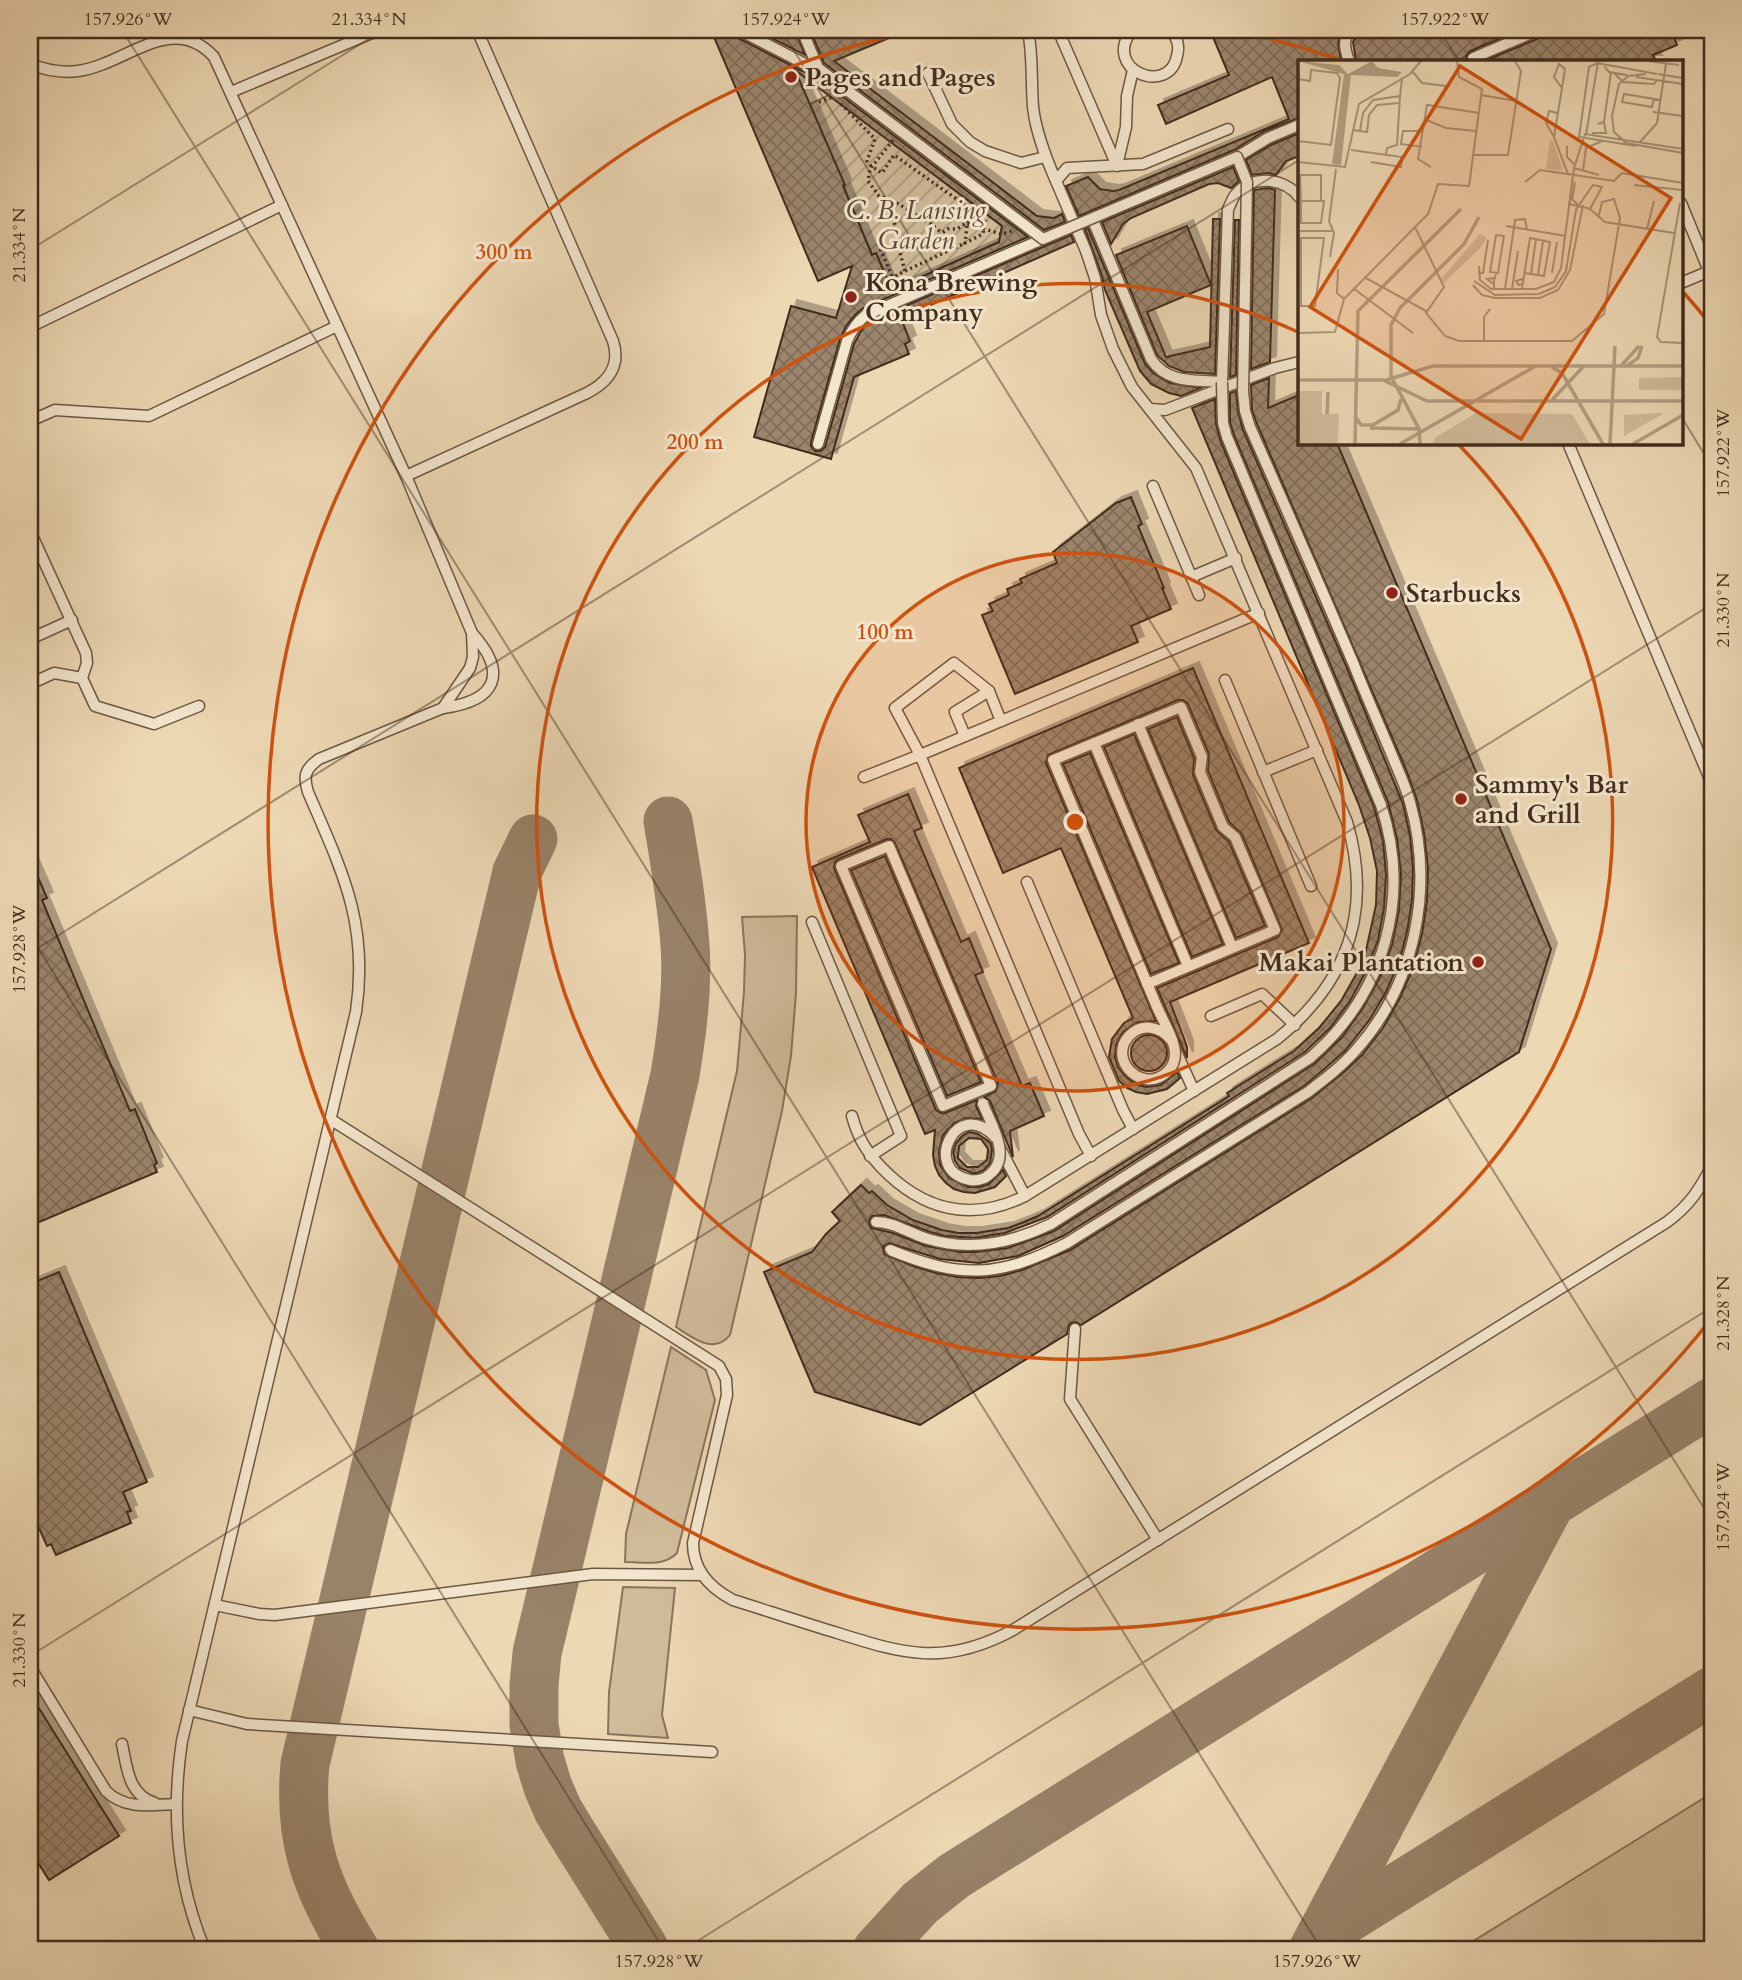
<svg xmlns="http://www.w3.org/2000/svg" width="1742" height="1980" viewBox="0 0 1742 1980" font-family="Cardo,serif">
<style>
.grass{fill:#d0bb9a;stroke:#89745c;stroke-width:2}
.garden{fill:url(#garden-furrows);stroke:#89745c;stroke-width:2}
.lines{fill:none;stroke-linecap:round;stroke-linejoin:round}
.taxiway{stroke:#988268;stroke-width:49}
.building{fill:url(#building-cross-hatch);stroke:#422c1d;stroke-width:2;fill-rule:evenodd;filter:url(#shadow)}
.lane-casing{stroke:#6d5743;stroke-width:13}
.path{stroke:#422c1d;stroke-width:3.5;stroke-dasharray:2 3.5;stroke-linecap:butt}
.lane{stroke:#f3e6ce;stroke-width:10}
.lane-bridge-casing{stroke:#6d5743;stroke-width:13;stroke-linecap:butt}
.lane-bridge{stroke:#f3e6ce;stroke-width:10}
.ticks{fill:none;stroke:#422c1d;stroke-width:2;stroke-opacity:0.45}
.ring{fill:none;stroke:#cf520f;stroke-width:3.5}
.poi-dot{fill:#8f2418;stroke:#f3e6ce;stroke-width:2.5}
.labels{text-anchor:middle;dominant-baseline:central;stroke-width:6;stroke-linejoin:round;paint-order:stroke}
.poi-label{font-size:26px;font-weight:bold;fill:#422c1d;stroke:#f3e6ce;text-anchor:start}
.park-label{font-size:26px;font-style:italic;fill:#5e4936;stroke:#f3e6ce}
.inset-river{fill:none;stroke:#b39e81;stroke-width:3.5}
.inset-road{fill:none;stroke:#a99378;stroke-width:2}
.view{fill:#cf520f;fill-opacity:0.15;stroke:#cf520f;stroke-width:3.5}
.inset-edge{fill:none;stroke:#422c1d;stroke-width:3.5}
.centre{fill:#cf520f;stroke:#f3e6ce;stroke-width:3.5}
.ring-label{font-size:21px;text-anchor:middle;font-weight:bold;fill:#cf520f;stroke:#f3e6ce;stroke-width:6;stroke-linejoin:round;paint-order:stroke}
.neatline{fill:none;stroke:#422c1d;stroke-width:2.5}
.ticks-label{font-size:18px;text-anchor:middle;fill:#422c1d}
</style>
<defs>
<pattern id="garden-furrows" width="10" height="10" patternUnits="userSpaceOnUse" patternTransform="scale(1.75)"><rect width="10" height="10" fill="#d0bb9a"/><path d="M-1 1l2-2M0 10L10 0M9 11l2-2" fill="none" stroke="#aa987d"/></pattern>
<pattern id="building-cross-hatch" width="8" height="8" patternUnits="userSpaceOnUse" patternTransform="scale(1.75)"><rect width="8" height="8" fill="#9b856c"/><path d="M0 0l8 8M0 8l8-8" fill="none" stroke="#806d58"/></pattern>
<filter id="shadow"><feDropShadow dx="6" dy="-6" stdDeviation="0" flood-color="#0004"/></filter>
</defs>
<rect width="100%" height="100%" fill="#edd8b4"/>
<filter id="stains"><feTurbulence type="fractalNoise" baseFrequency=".00286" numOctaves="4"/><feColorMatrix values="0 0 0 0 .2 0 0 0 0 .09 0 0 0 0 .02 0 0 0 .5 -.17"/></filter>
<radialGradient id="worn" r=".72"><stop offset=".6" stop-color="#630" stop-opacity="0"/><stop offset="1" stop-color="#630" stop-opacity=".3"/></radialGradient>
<g class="grass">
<path d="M797,916l-1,77 -5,63 -9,55 -52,224c-16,20 -37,3 -54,-8l61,-256 7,-79 1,-37 -3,-38z"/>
<path d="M671,1347l35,23 9,30 -38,153c-13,14 -34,9 -52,9l1,-28z"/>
<path d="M623,1587l52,1 -13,127 6,23 -60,-4 1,-42z"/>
<path d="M1712,1793v157h-253z"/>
</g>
<path class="garden" d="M829,95l173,131 -3,16 -107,48 -16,-37 -4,2 -62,-151z"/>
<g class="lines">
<g class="taxiway">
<path d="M1321,1935l391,-244"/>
<path d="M355,1950c-39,-62 -57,-111 -50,-186l212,-892 16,-33"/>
<path d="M645,1950l-75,-120 -12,-20 -10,-23 -8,-26 -6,-36v-40l3,-32 138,-578c7,-43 13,-87 10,-130 -3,-42 -10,-83 -17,-124"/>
<path d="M877,1950l43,-47 34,-27 758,-474"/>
<path d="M1313,1950l236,-444"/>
</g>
</g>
<g class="building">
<path d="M711,30h21l4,7 64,33 14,5 214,162 -165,71 -8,7 -9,11 -6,13 -29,103v4l4,5h5l5,-4 29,-103 7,-13 9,-10 201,-86 3,7 -173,76 9,23 -5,3 4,10 -55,23 -23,82 -77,-22 37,-131 45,12 16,-52 -34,15zM795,70l207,156 -3,16 -107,48 -16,-37 -4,2 -29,-69 2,-1z"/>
<path d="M755,30h40l10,25z"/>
<path d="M810,30h98l-74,31 203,155 17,2 8,-4 3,8 -21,8 -220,-167z"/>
<path d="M1210,30h132l-4,13 3,18h-42v57l-34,13 -31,19 -155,66 -13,-30 22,-9 12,12 13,2 6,-1 170,-71 -17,-42 -106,47 -8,-19 71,-30z"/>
<path d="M1360,30h161l-51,21 -4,5v5h-110l-3,-19z"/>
<path d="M1546,30h125l6,15 -24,10 3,6h-172l58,-24z"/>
<path d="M1299,133v23l-13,5 -10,14 -8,-2 -16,2 -6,-15 25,-15z"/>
<path d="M1233,167l6,14 -8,7 -13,-5 -9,1 -78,34 -8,6 -12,20 -9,-22z"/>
<path d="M1268,188l7,2 -5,172 -19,7 3,-179z"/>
<path d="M1213,219h7l-5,155 -31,-2 -15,-6 -12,-11 -41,-100 71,-29 24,59 -64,27 19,45 44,-10z"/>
<path d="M1235,220h4l-3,155 -6,2z"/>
<path d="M1088,228l57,136 8,9 17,10 31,5 -20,8 -12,-3 -18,-9 -11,-13 -35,-81 -3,-14 -17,-47z"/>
<path d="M1269,378l-1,30 31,-13v48h38l214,506 -32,103 -438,273 -5,-3 -5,1 -2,2 -2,9 -147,91 -105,-33 -51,-120 48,-20 14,-18 14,-13 -8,-9 29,-27 8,8 3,-2 15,14 26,15 29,10 17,3h17l32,-5 16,-6 14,-6 191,-120 -2,-3 67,-42 25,-23 22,-27 17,-30 7,-16 11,-50 1,-34 -7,-33 -11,-33 -167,-397 23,-9 1,25 4,16 154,367 9,34 3,34 -2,33 -6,32 -12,31 -16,30 -20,27 -25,24 -258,165 -42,16 -30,5 -30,-2 -15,-4 -46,-17 -12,1 -3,5 1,5 2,2 21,5 33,13 34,6h16l32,-4 46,-17 260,-167 28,-27 21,-29 17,-31 12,-32 7,-35 2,-36 -4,-36 -9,-36 -154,-367 -4,-13v-29l6,-2 2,21 5,18 104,238 56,136 7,32 3,32 -1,32 -5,32 -8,30 -13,30 -16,27 -25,32 -23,20 -18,15 -241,150 -45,20 -39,7 -39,-4 -51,-16 -6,4 1,7 29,12 23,7 22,4 21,1 21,-2 22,-6 48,-20 242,-152 32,-26 18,-17 21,-27 17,-30 13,-30 9,-34 5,-33 1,-33 -4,-35 -7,-33 -10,-28 -150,-348 -5,-14 -1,-25z"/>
<path d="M1131,497l11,27 -4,2 26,62h-2l9,21 -40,17 7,16 -123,52 -33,-79 11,-4 -4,-7 20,-9 -2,-6 15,-6 -2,-4 37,-16 -4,-11 63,-49z"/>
<path d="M1193,668l116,275 -139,59 14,36 3,9v11l-30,-70 121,-51 4,-7 -40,-96 -13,-12 -21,-51 1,-17 -21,-50 -5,-4h-5l-130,55 -2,8 110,258 -18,1 -15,10 -7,13 -1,12 3,10 9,11 9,6 10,3 15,-2 16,-13 3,6 -13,11 -20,5 -11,-2 -9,-4 -8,-7 -10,-24 3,-18 12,-16 9,-5 -72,-170 -58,25 -44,-105z"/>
<path d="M1177,717l17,41 -1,17 23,55 13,12 36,84 -29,12 -88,-209z"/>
<path d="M1134,734l89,210 -31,13 -88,-210z"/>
<path d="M1090,753l89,210 -28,11 -88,-210z"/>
<path d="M908,794l14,34 -8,3 47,111 8,-4 14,34 -8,3 47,111 8,-3 14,33 -34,15 3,26 -23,-56 -6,-4 12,-6 2,-8 -103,-240 -4,-4h-4l-49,20 -3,3 -1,6 102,242 5,3h4l32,-13 -1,6 6,13 -16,-1 -12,5 -11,12 -4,17 1,13 9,13 19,9h11l10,-3 14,-14 3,6 -11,11 -20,6 -11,-1 -10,-3 -8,-6 -7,-8 -4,-9 -2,-11 2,-25 -10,4 -113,-267 58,-25 -12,-27z"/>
<path d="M885,856l96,226 -34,14 -96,-226z"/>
<path d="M30,859l17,39 -5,2 88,211 5,-2 22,54 -3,2 3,7 -127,54z"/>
<circle cx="1149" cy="1053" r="18"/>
<path d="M969,1132l9,2 13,9 1,7 -2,13 -6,7 -7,3h-5l-12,-5 -5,-7 -2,-9 3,-9 6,-7zM969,1138l12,1 7,10 -1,11 -9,7h-11l-9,-9 1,-12z"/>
<path d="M59,1272l88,210 -24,10 8,19 -4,1 4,11 -75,32 -5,-11 -4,2 -8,-18 -9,4v-248z"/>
<path d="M30,1694l89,142 -70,44 -19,-30z"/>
</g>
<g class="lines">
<g class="lane-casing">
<g id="lane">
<path d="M739,30l64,33 15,5"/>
<path d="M802,30l16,38 21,16"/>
<path d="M1028,30c5,26 3,51 5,77 3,26 13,51 23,74l11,-13 76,-4 85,-35"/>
<path d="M1058,30l59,136"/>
<path d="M1132,30c-31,40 37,67 45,26 3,-11 0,-18 -7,-26"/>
<path d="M1473,58l66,-28"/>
<path d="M1349,61c-4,-11 -8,-24 4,-31"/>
<path d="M30,64c15,6 32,9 48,7 47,-6 94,-60 136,-14l192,419 66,157c37,41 24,68 -29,75l-124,51c-14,10 -16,17 -11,33 34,79 61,131 48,220l-174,729c-11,72 -5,142 23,209"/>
<path d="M928,73l24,51 18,18 15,9 36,12 24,-6"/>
<path d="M231,92l148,-62"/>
<path d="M1237,157l31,-19 31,-13"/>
<path d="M1117,165l9,-38 1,-31 6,-26"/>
<path d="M1681,203l28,68"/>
<path d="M1092,218l59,141c16,25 44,21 71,23l6,-173c3,-5 4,-11 8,-15 16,-20 49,-16 63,3"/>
<path d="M1681,283l31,-13"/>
<path d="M30,327l252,-122"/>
<path d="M1150,409l15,1 110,-42 24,-6"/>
<path d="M30,421l25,-11 94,6 188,-90"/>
<path d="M1568,443l144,341"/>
<path d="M818,444l29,-103c5,-12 10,-19 19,-26l177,-76"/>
<path d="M406,476l181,-83c21,-11 34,-27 26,-52l-136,-311"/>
<path d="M1153,486l46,109"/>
<path d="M30,531l56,122 1,10 -5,15 13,28 59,18 45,-18"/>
<path d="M1191,577l45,-19"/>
<path d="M30,639l42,-19"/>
<path d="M1225,680l86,206"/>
<path d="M30,684l24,-11 28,5"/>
<path d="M443,708l27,-40 3,-11 -1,-24"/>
<path d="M1001,721l-12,-30 -35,-28 -59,45 25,47 159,379 12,22"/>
<path d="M1138,724l94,223"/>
<path d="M965,736l-10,-24 34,-21"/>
<path d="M1094,743l94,223"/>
<path d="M1263,772l54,-22"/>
<path d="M864,777l56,-22 339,-142"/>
<path d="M889,846l102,240 -48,20 -102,-240z"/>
<path d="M1027,882l96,228 10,19"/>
<path d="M812,922l89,214 -31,20"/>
<path d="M1147,984l128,-54 -40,-93 -12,-10 -23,-55 2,-15 -21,-50 -128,53 104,247"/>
<path d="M1211,1016l51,-22 33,31"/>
<path d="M1174,1047l20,44"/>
<path d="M852,1116c6,22 14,35 29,51 41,43 90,56 144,29l252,-157c71,-57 96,-128 70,-217l-151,-354 -64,-81 -19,-38 -12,-34 -6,-37 -9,-27 -30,-70"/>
<path d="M330,1119l389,247 7,13 1,16 -34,148c0,27 17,45 40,57 32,10 65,21 98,31 70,22 112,37 182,-1l654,-408c23,-17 32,-32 45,-56"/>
<path d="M998,1144l27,52"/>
<path d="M876,1222c19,0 34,12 52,17 43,13 84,4 123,-15l259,-166c74,-64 102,-160 71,-253l-154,-368"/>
<path d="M890,1250c71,29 108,28 177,-7l241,-151c17,-13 34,-26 48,-42 60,-67 78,-162 54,-248 -5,-18 -14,-36 -21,-54 -12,-28 -24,-55 -35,-83 -34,-80 -69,-159 -104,-238"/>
<path d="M1075,1329l-5,70 88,141"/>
<path d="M215,1605l44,9 16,1 318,-41 109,1"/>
<path d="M30,1667l76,124c19,19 45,14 70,13"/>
<path d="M189,1710l58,14 465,28"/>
<path d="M122,1744c5,23 6,51 33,59"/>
</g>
</g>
<g class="path">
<path d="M819,102l14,-5"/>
<path d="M841,104l34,35 -8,22 4,5 11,7 12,-18 91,64 -2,15 -18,9 4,-35"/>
<path d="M893,140l-23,29 -2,12 11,15 13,4v14l7,27"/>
<path d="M892,200l39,24 11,9"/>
<path d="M878,244l15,34"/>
<path d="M905,271l-5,-18 -1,-12 17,7 14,-3 6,-2 6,-10 6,-4h9l9,-6 35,11 11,-3"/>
<path d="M881,284l24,-13 60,-28"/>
</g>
<use href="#lane" class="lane"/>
<g class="lane-bridge-casing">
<g id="lane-bridge">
<path d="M839,84l204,155 194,-82 10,25 -4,209 2,20 5,16"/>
<path d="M1222,382l1,41 4,14"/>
<path d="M1157,1007c6,14 17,31 18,46 0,7 -2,14 -8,19 -24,23 -60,-12 -38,-36 13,-14 32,-9 42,4"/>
<path d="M983,1104c8,20 29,52 7,70 -5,5 -13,7 -20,6 -50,-9 -13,-85 25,-43"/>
</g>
</g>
<use href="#lane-bridge" class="lane-bridge"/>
</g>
<path class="ticks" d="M122,30l1200,1920M781,30l931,1491M1439,30l20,31M1457,61l50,-31M30,250l353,-220M1681,416l31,51M30,935l634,1015M30,953l1269,-793M30,1656l1682,-1052M683,1950l1029,-643"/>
<circle cx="1075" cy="822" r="269" fill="#cf520f" fill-opacity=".12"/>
<g class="ring">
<circle cx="1075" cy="822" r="269"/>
<path d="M1459 445A538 538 0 1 1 1298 332"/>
<path d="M1711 1319A807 807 0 1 1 921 30M1229 30A807 807 0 0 1 1338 59M1684 293A807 807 0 0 1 1711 325"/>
</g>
<g class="poi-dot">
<circle cx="791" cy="77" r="7"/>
<circle cx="851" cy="297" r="7"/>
<circle cx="1392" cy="593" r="7"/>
<circle cx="1461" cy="799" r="7"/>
<circle cx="1478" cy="962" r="7"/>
</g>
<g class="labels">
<g class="poi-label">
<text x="805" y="77">Pages and Pages</text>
<text x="865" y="282">Kona Brewing<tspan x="865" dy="30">Company</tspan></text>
<text x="1406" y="593">Starbucks</text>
<text x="1475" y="784">Sammy's Bar<tspan x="1475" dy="30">and Grill</tspan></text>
<text x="1464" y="962" text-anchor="end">Makai Plantation</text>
</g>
<g class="park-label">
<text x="916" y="210">C. B. Lansing<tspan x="916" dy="30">Garden</tspan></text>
</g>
</g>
<g transform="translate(1298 60)">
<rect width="385" height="385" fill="#edd8b4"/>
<path d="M182,174l7,4 -6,9 -37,36 -3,-4zM385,317v13h-44v-12zM0,331h24v23h17l-1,30h-40zM178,353l96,1 18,30h-158l4,-7zM364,353l1,1 -39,22v-21z" fill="#d0bb9a"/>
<path d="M252,80l3,1 10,30 -17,-2z" fill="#d0bb9a"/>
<path d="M0,1l41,4 9,9 24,-13 6,7 24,4 -5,5 -46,-2 -10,90 -9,-1 12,-90z" fill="#b39e81"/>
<path class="inset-river" d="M323,306l18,-20M329,306l11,-8 4,-12M254,307l10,6 41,71M0,320h85l44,21h256M88,320l47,-14h250M254,340l31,-33M29,354l1,-22M57,356l6,9h12l25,-15 3,-11M72,368l51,1M57,384l3,-133 103,-102M102,384l134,-77M122,384l-1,-15 -28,-53v-51l9,-17 64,-64 15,-27M312,384l5,-98M335,384l50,-29"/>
<path class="inset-road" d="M350,1l31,4M304,3l7,9 18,3M115,12l9,11 24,3M317,14l8,8 31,2 3,-4M348,14l-18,2 -9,8 -7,32 2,16 12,11 57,10M360,14l25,4M338,17l47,7M0,19l12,2 1,-11 26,3 3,5 -9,67 -33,-4M264,28l-8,-11 5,-13 6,5 -3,19 -8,49 14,37 46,7 8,-8 61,10M183,35l35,6M356,39l-2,8 -30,-5 2,-8 37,6M355,52l30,4M126,59l22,9 30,3M300,64l6,-2 7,-50M55,70l7,1 3,-18 10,-13 27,-4 2,-17M62,71l7,1 2,-17 8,-10 22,-2M294,73h14l-2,-11M288,75l12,-73M256,77l-8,-14 3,-12 8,2M342,82l17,-19 9,-60M269,86v11l8,8M338,86l-57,-9 10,-70 8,-4 60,11M124,87l-21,-3 2,-13h19M53,90l51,7 -1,10 -30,-5M88,95l1,-7 10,-3 3,-49M175,95h35l13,-84 -6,-10M0,102l47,5 14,-63 51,-30 11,-13M133,107l-13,-8 9,-54 52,8M285,111l3,-23 16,-7M301,115l-25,-7 11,-34 98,15M227,122l15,-12 27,4M277,122l-3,17 6,6M336,125l49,5M3,141h23l-3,22h-20zM3,141l-1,-26h21v26M382,143l-23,134 4,5 22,1M292,149l15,13 69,11M208,166l60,10M117,167l29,60 -18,26 19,23 14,5h113l32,-27 16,-96 -6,-19 -12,3 -3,13M349,169l7,-28M0,171h34M198,175l8,1 -6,37 -8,-1zM3,178h23l-9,68h-14zM32,197l4,-24 -5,-12 7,-52M181,206l1,14 11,9h45l18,-7 7,-14 13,-100M40,209l-1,24 7,6M180,213h5l5,-33M254,213l5,-31M233,214l5,-35M240,215l5,-34M66,217l62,34M176,221l21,14 44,-1 16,-7 11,-16 10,-61 1,-2 2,-3 14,-20 9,2 -12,22 -3,-1 -14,-3 -3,-1 -2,-1M175,225l9,10 13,3h45l18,-8 12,-20 13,-65M55,228l60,45M196,229v-11l-7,1 5,4 2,-1v-1l2,-8M207,229l10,-69 10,-1 2,11M214,229l6,-38M224,229l1,-8 -1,-2 -6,2 3,4 3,-1 1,-1v-1l1,-6 6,-38 20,4 -6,34 -19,-3M0,273l37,-1 9,-33 84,-85 10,-30 31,2 13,-97 -23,-12 -2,-16M186,281v-24l6,-8"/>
<path class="view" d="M162,6l211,132 -150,241 -211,-132z"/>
<rect width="385" height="385" class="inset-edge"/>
</g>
<circle cx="1075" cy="822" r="10" class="centre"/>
<g class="ring-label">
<text x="504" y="259">300 m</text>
<text x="695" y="449">200 m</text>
<text x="885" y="639">100 m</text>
</g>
<rect width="1742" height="1980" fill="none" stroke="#edd8b4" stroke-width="77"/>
<rect x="38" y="38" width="1666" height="1903" class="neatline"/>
<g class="ticks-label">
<text x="128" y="25">157.926°W</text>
<text x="369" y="25">21.334°N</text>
<text x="786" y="25">157.924°W</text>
<text x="1445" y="25">157.922°W</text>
<text transform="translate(19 245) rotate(-90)" y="6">21.334°N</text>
<text transform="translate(1723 453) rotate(-90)" y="6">157.922°W</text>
<text transform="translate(1723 610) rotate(-90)" y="6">21.330°N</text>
<text transform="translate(19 949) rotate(-90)" y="6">157.928°W</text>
<text transform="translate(1723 1313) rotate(-90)" y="6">21.328°N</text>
<text transform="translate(1723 1507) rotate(-90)" y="6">157.924°W</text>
<text transform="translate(19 1650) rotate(-90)" y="6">21.330°N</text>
<text x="659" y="1967">157.928°W</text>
<text x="1317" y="1967">157.926°W</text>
</g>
<rect width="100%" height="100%" filter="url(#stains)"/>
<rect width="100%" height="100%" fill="url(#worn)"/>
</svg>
